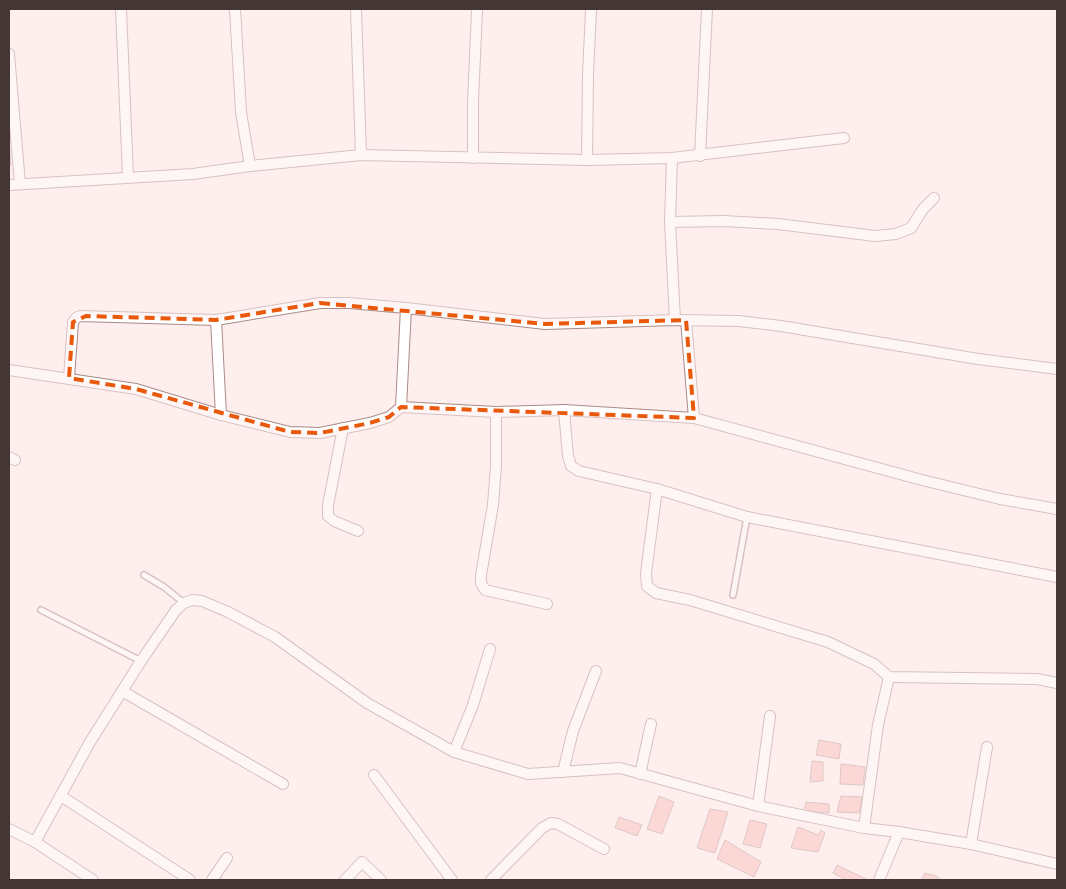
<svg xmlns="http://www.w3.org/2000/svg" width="1066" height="889" viewBox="0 0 1066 889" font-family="'DejaVu Sans',sans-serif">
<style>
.building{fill:#f9bcb6;stroke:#b89894}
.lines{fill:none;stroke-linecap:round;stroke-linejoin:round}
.lane-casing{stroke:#aa8a87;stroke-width:8}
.street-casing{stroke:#aa8a87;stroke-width:12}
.lane{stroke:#fff;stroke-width:5}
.street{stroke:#fff;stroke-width:10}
.marked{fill:none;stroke:#e8590c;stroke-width:4;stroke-dasharray:10 6;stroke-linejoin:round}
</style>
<rect width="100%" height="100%" fill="#feefee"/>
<g class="building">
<path d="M9,141l2,24h-2z"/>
<path d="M819,740l22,4 -2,15 -23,-4z"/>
<path d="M812,761l11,1v19l-13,1z"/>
<path d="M841,764l24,3 -2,18 -23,-1z"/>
<path d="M659,796l15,6 -12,32 -15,-5z"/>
<path d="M841,796l21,1 -3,16 -22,-1z"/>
<path d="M806,802l23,2v9l-25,-2z"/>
<path d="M710,809l18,3 -13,41 -18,-5z"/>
<path d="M619,817l23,8 -5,11 -22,-8z"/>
<path d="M750,820l17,4 -7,24 -17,-4z"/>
<path d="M798,827l20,8 3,-5 4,3 -7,19 -27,-4z"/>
<path d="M725,840l36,22 -7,15 -37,-18z"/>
<path d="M837,865l31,15h-22l-13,-7z"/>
<path d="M925,873l11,3 5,4h-20z"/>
</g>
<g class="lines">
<g class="lane-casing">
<g id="lane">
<path d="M144,575l20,12 20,16"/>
<path d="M733,595l14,-78"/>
<path d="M41,610l100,51"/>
</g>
</g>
<g class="street-casing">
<g id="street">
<path d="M121,9l7,168"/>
<path d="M235,9l6,103 9,54"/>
<path d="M356,9l5,146"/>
<path d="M9,54l11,130"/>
<path d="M700,156l7,-147"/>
<path d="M473,158v-57l4,-90"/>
<path d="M672,158l-2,64 5,98"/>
<path d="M587,160l1,-86 3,-63"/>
<path d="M9,185l184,-11 57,-8 111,-11 226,5 85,-2 172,-20"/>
<path d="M670,222l53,-1 55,3 97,12 21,-2 15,-6 12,-19 11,-11"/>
<path d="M216,320l5,95"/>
<path d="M686,320l8,98"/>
<path d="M9,370l127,19 85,26 69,17 30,1 50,-10 19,-6 12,-10 95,5 68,-2 130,8 228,62 78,19 57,10"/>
<path d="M69,378l4,-56 3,-4 4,-2 136,4 104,-17h29l57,5 139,16 130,-4 64,1 42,5 197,33 79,10"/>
<path d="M401,407l5,-99"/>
<path d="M564,410l4,46 3,10 8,5 78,18 90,28 310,60"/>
<path d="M496,412v54l-3,39 -12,70v8l4,7 62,14"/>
<path d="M343,428l-15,77v11l6,5 24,10"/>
<path d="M9,457l6,3"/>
<path d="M657,489l-11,84 1,13 9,7 34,7 138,42 46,22 15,13 148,2 20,4"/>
<path d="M122,691l161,93"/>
<path d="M454,752l19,-47 17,-56"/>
<path d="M563,772l10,-41 23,-60"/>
<path d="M640,774l11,-50"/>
<path d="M374,775l78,105"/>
<path d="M61,796l129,84"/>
<path d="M758,806l12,-90"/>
<path d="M864,828l14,-103 11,-48"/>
<path d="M9,829l26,13 58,38"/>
<path d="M35,842l55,-100 51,-81 35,-51 8,-7 8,-3 10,1 26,11 47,25 92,66 87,49 74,22 92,-6 138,38 106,22 35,4 72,12 86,20"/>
<path d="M971,844l16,-97"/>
<path d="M212,880l15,-22"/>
<path d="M345,880l17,-18 19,18"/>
<path d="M491,880l51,-52 9,-5 7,1 46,25"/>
<path d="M879,880l20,-48"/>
</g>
</g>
<use href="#lane" class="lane"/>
<use href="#street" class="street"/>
</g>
<path d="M0 0H1066V889H0ZM320,303l225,21 141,-4 8,98 -293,-11 -12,10 -19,6 -50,10 -30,-1 -154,-43 -67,-11 4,-56 13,-6 130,4z" fill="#feefee" fill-opacity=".55" fill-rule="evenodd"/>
<path class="marked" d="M320,303l225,21 141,-4 8,98 -293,-11 -12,10 -19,6 -50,10 -30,-1 -154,-43 -67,-11 4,-56 13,-6 130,4z"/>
<rect width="1066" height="889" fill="none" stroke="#443635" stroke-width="20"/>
</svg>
